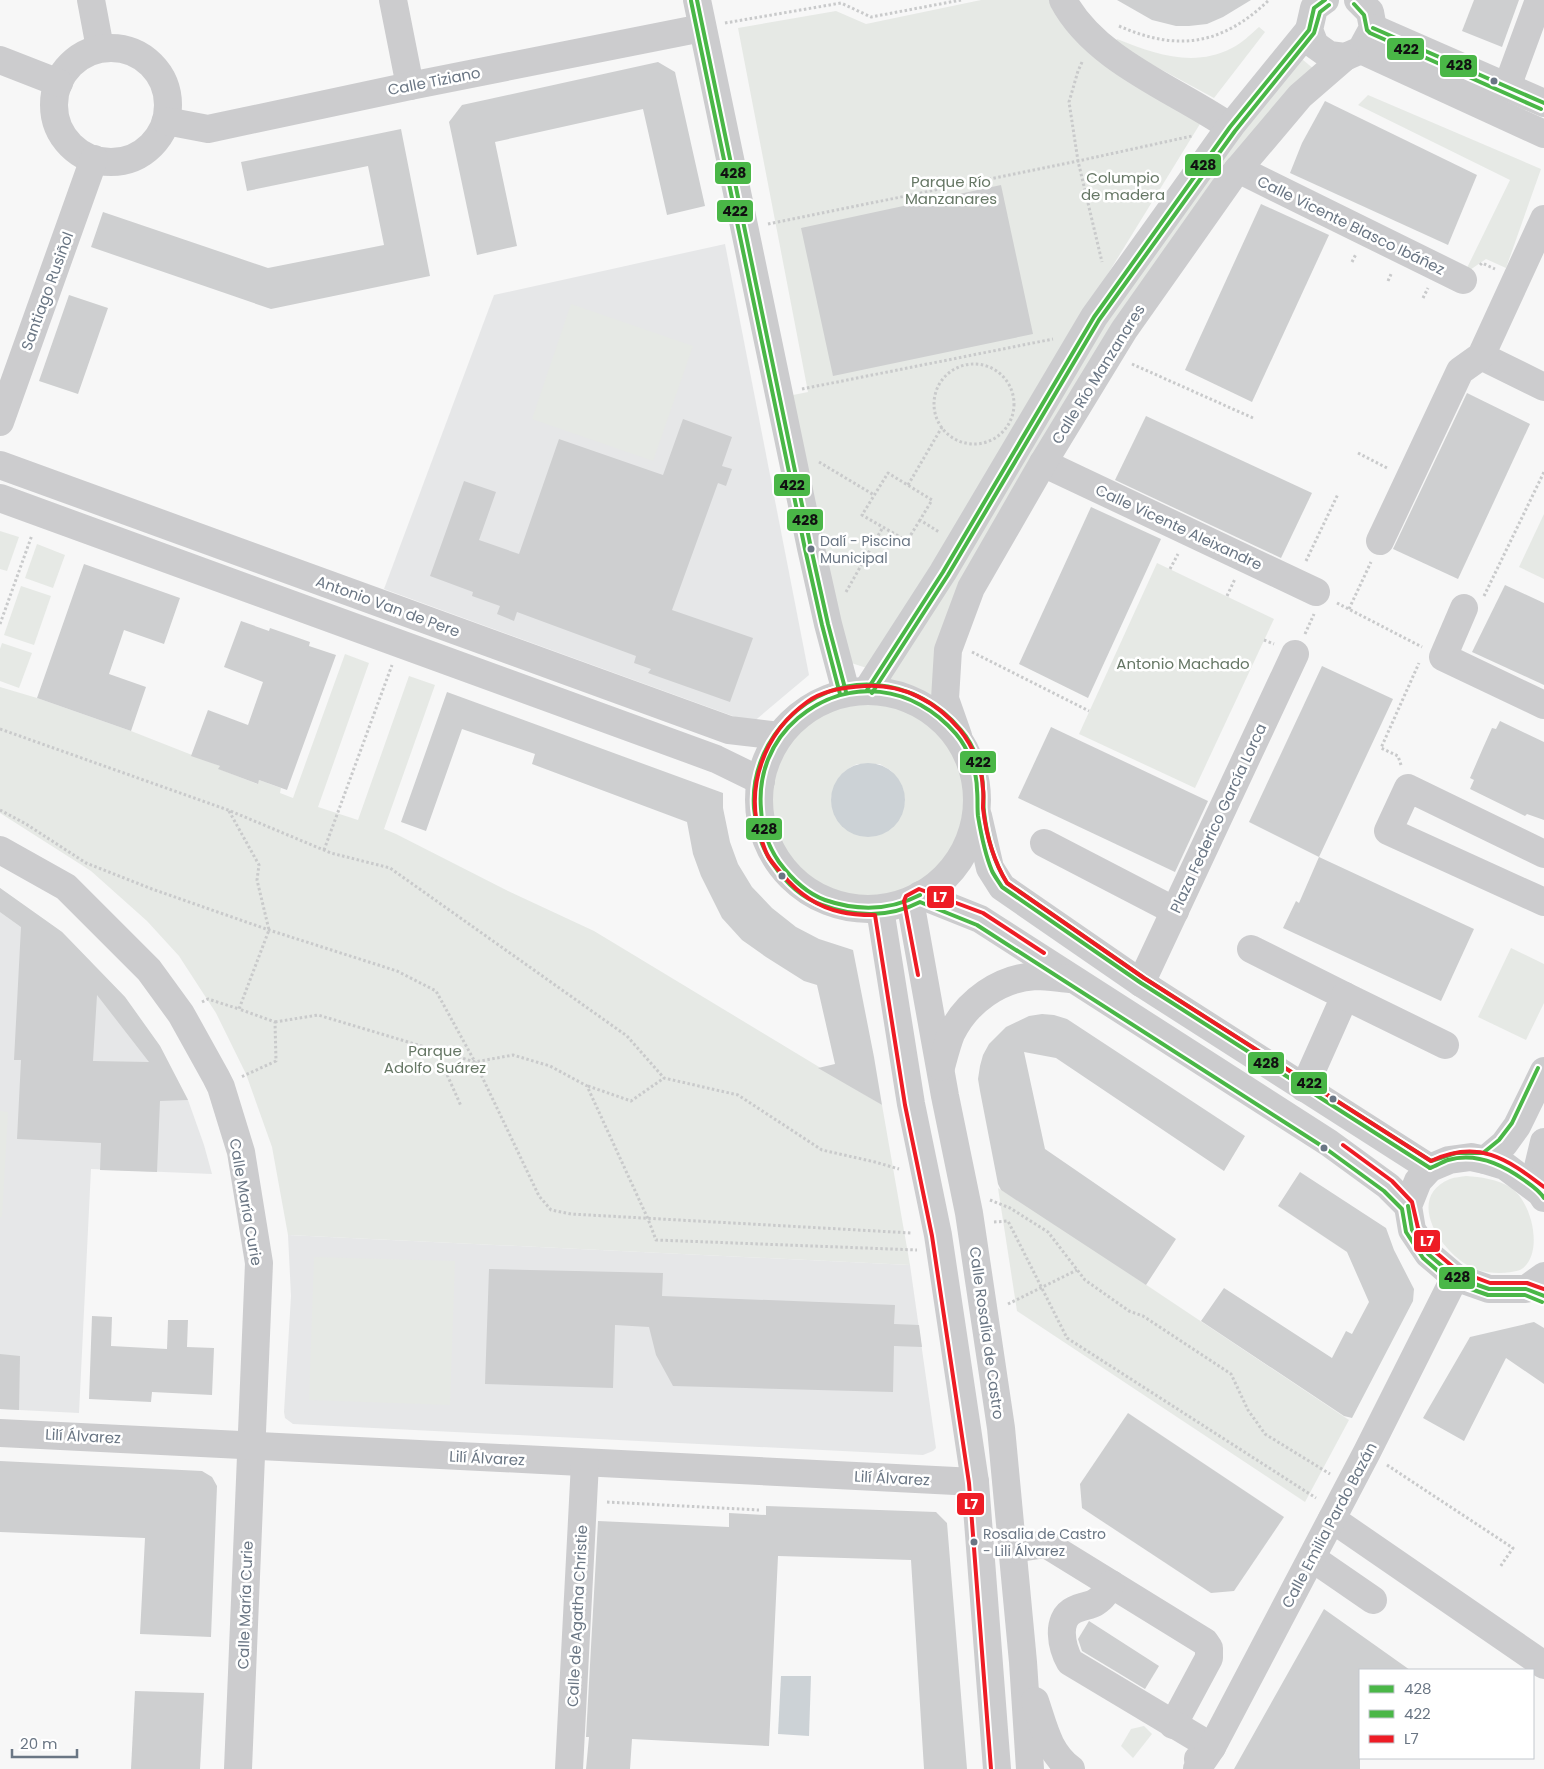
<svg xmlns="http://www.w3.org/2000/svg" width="1544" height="1769" viewBox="0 0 1544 1769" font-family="Poppins,sans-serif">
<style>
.built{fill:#e6e7e8}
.green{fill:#e6e9e5;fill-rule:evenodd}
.water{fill:#ccd2d6}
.building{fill:#cecfd0;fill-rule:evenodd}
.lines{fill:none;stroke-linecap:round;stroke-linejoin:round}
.path{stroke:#c9cacb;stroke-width:3;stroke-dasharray:2.5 2.5;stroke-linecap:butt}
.minor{stroke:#ccccce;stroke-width:28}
.bus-1-casing{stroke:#fff;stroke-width:8}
.bus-2-casing{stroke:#fff;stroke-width:8}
.bus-3-casing{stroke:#fff;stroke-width:8}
.bus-1{stroke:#4ab747;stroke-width:4}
.bus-2{stroke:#4ab747;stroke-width:4}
.bus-3{stroke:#ee1c25;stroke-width:4}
.bus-dot{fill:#6a7684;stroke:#fff;stroke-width:2}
.labels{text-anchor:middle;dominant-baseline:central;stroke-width:5;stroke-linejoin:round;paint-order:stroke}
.bus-label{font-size:14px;fill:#6a7684;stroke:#fff;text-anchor:start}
.street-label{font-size:15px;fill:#6a7684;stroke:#fff}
.park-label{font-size:15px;fill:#667765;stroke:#fff}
.line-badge{stroke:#fff;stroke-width:2}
.badge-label{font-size:14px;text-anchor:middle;font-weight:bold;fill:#fff}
.pale-badge-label{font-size:14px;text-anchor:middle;font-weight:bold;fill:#111}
</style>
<rect width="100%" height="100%" fill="#f7f7f7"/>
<g class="built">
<path d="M725,244l84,431 -57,48 -368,-134 110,-294z"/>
<path d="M0,888l62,44 63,65 35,49 28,54 16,45 8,29 -121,-5 -12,244 -79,-4z"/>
<path d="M288,1235l622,30 26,183 -3,3 -10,4 -630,-31 -8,-6 -1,-6 7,-116z"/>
</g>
<g class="green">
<path d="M981,0h71l151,119 -137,223 -193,328 -28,-9 -62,-264 25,-5 -70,-364 98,-17 30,13z"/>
<path d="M1259,27l6,5 -51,66 -100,-54 3,-5c37,15 77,29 115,9 10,-5 18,-13 27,-21z"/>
<path d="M1296,54l19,16 -286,406 -91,223 -56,-18 204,-344z"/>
<path d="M1368,95l173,74 -35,99 -20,-9 -22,15 46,-94 -152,-75z"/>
<path d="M571,304l122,42 -40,115 -121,-42z"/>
<path d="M1544,514v65l-25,-12z"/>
<path d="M0,531l19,6 -12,34 -7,-2z"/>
<path d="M37,544l28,11 -12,33 -28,-10z"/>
<path d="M1157,563l117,56 -79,169 -116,-54z"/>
<path d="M21,586l30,10 -17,49 -30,-10z"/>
<path d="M2,643l30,10 -13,35 -19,-7v-32z"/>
<path d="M345,654l24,9 -51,144 40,13 51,-144 26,9 -51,144 12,5 112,57 86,40 288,174 28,160 -622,-30 -16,-88 -26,-73 -30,-61 -37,-57 -32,-35 -56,-50 -91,-58v-126l37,11 94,33 89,35 -1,3 38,15 2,-4 22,8 -1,5 13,5z"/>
<path d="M856,701c11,1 24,-1 34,2 20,7 37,16 52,31 4,4 7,11 10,16 28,48 10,111 -40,135 -20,10 -40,14 -62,10 -21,-5 -40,-15 -54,-32 -4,-4 -9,-9 -12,-14 -22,-38 -15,-89 15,-120 16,-16 36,-22 57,-28zM857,764h23l10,6 8,9 5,10 2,12 -3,11 -16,20 -12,4h-13l-30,-36c3,-18 9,-28 26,-36z"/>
<path d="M1511,948l33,16v39l-18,37 -48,-23z"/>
<path d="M0,1111l8,1 -6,105h-2z"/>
<path d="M1466,1176c15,1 30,3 44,11 24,16 34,70 10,83 -13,4 -32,4 -45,-1 -32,-13 -72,-71 -25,-90 5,-2 11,-2 16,-3z"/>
<path d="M998,1188l51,32 300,200 -44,82 -288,-191z"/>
<path d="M314,1257l141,4 -5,144 -141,-5z"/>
<path d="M1144,1726l8,8 -19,24 -12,-12 10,-17z"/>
</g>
<g class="water">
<circle cx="868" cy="800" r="37"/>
<path d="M781,1676h30l-2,60 -31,-2z"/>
</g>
<g class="building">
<path d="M1117,0h134l-28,17 -16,7 -18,2h-13l-24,-6z"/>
<path d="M1474,0h45l-17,47 -40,-16z"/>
<path d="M658,62l17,10 30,134 -38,9 -24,-106 -148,33 22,104 -40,9 -28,-133 13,-17z"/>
<path d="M1325,101l152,74 -29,70 -158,-72 12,-30z"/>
<path d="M401,129l29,147 -159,33 -180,-62 12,-35 165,56 116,-23 -16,-79 -121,25 -6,-29z"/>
<path d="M1001,185l32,149 -200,42 -32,-148z"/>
<path d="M1261,204l68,31 -77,167 -67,-32z"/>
<path d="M69,295l39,13 -30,86 -39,-13z"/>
<path d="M1467,393l63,31 -72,155 -65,-30z"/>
<path d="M1146,416l166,77 -31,65 -166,-78z"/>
<path d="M683,419l49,18 -10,29 10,3 -6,17 -8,-3 -46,127 81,28 -23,64 -82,-29 3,-4 -17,-6 2,-7 -119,-44 -3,9 -17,-7 3,-8 -28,-10 1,-4 -43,-16 34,-95 32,11 -17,48 40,14 40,-115 104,36z"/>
<path d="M1091,507l70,32 -73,159 -69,-34z"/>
<path d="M84,564l96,34 -16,46 -40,-14 -15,44 37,13 -15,44 -94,-33z"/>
<path d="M1505,585l39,18v82l-72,-33z"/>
<path d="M241,621l28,10 1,-3 23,8 17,6 -1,4 27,9 -49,135 -28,-10 -1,4 -40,-15 2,-3 -29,-10 17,-46 40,15 15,-43 -39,-15z"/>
<path d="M1322,666l71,33 -74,158 -70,-35z"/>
<path d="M447,692l276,101v15l7,34 8,22 14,23 20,21 24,19 23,12 34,11 21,107 8,48 -64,-37 17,-4 -18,-79 -13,-4 -38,-24 -24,-17 -20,-22 -21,-42 -8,-22 -6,-32 -155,-58 3,-10 -73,-25 -36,102 -25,-9z"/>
<path d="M1500,721l44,21v78l-17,-6 -2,2 -55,-27 4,-9 -4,-2 13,-30 9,-20 4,1z"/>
<path d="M1051,727l157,74 -33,71 -157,-74z"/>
<path d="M1319,857l155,72 -33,72 -158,-73 13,-27 3,2z"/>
<path d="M0,888l62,44 63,65 35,49 28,54 -28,1 -3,71 -57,-2 1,-27 -84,-4 4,-79h-7l7,-133 -21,-15zM97,995l52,67 -56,-1z"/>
<path d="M1042,1014l12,1 13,4 178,117 -21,35 -168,-113 -32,-6 21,97 131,90 -30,46 -145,-95 -3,-6 -18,-93 -2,-12 2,-13 3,-11 6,-11 17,-17 23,-11z"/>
<path d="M1300,1172l86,56 8,22 20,39 -1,12 -61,117 -8,-2 -143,-95 23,-33 108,70 14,-27 6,3 17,-32 -22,-50 -69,-46z"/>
<path d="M489,1269l174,4 -1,23 233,9 -1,19 25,1 3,22 -28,-1 -1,46 -220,-6 -17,-31 -7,-28 -34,-2 -2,63 -128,-4z"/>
<path d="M92,1316l20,1 -1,29 56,3 1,-29h20l-1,27 27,1 -2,47 -60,-3 -1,10 -62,-3z"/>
<path d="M1534,1322l10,6v56l-38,-26 -42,83 -41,-23 47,-81z"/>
<path d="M0,1354l20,2 -1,54 -19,-1z"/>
<path d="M1128,1413l156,104 -50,74 -23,2 -129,-85 -2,-24z"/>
<path d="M0,1461l202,10 10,6 5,9 -6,151 -71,-3 5,-96 -145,-6z"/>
<path d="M766,1506l170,6 11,11 20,246h-43l-13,-209 -133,-4 -9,190 -137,-7 -2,30h-44l3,-32h-3l12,-216 131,6v-14l37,2z"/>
<path d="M1324,1609l86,61h-50v99h-126z"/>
<path d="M1089,1621l70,45 -14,23 -63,-38 -4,-12z"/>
<path d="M135,1691l69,2 -4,76h-69z"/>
</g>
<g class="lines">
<g class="path">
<path d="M725,23l116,-20 30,14 90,-17"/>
<path d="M1119,26c59,26 103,19 150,-26"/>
<path d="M1082,62l-4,9 -9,31 9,59 24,101"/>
<path d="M768,224l310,-63 114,-25"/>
<path d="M1352,262l4,-8"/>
<path d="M1480,265l2,-2 13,6"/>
<path d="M1388,281l4,-9"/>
<path d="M1423,298l5,-10"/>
<path d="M1132,364l121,54"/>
<circle cx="974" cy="404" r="40"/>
<path d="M802,389l251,-50"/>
<path d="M1358,453l31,16"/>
<path d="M819,462l55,33"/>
<path d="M908,485l34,-58"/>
<path d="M920,520l-13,21 -45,-26 26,-42 44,27 -12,20 19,12"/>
<path d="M1306,561l32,-67"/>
<path d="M1170,569l8,-15"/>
<path d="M846,592l37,-65"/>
<path d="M1227,596l8,-17"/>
<path d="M1484,596l60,-124"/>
<path d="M1337,603l85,44"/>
<path d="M1349,609l22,-47"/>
<path d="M0,624l32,-89"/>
<path d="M1305,634l9,-20"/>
<path d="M1264,640l10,4"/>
<path d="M972,652l117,59"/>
<path d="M0,729l228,81 103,43 59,15 237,168 37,42 74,17 84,55 53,12 24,7"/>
<path d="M1401,765l-3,-9 -17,-8 38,-85"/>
<path d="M0,810l26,14 60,39 66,26 117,41 128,41 39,20 39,71 64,134 12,14 20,4 341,19"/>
<path d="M229,811l30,54 -2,15 12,50 -30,79 36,13 1,39 -35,16"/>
<path d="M324,850l68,-185"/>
<path d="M202,1002l6,-3 31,10"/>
<path d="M275,1022l43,-7 157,47 38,-7 37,11 37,20 61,133 8,21 261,10"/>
<path d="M437,1052l24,54"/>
<path d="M588,1086l43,15 33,-23"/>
<path d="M990,1200l20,8 38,24 37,48 44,31 14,5 88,58 17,36 17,24 65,40"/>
<path d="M994,1222l14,-1 59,117 249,160"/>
<path d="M1008,1304l69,-34"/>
<path d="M1387,1465l126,83 -13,19"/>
<path d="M607,1502l152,8"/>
</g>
<g class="minor">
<path d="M91,0l9,48"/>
<path d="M393,0l17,86"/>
<path d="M697,0l114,548 17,76 18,68"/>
<path d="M1063,0c32,61 114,90 167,127"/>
<path d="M1325,0l-11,8 -5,22 6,15 14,10 16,2 16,-7 12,-22 -3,-16 -12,-12"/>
<path d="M1373,28l171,75"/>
<circle cx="111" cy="105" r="57"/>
<path d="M1361,50l183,84"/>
<path d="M0,60l59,23"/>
<path d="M1507,87l32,-87"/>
<path d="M166,121l42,8 202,-43 292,-58"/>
<path d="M1238,169l225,111"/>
<path d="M1481,356l63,31"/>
<path d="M0,422l94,-263"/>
<path d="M1043,463l273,129"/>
<path d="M0,465l729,265 50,6"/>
<path d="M0,498l716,261 45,22"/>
<path d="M1380,541l80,-170 21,-15 63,-137"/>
<path d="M1464,608l-21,49 101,48"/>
<path d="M867,690l76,-118 151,-255 136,-190 79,-97"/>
<circle cx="868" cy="800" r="109"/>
<path d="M958,736l-13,-37 3,-49 23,-62 72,-125 81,-133 110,-156 66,-78 45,-39"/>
<path d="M978,816l12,52 12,19 139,96 289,185"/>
<path d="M1044,843l131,68"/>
<path d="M0,850l66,37 83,83 32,44 35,63 5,10 20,65 18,111 -21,506"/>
<path d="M1544,854l-136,-66 -20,43 156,71"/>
<path d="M920,895l60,24 349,224 59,43 20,20"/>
<path d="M910,901l35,195 24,117 32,215 22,234 7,107"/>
<path d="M880,909l31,195 27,131 37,247 22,287"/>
<path d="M1251,949l94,47 -41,92"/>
<path d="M1141,983l154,-329"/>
<path d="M1345,996l100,49"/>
<path d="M941,1067c3,-11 6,-23 10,-33 16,-33 49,-56 85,-58 11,0 23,2 34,3"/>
<path d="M1485,1160l19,-16 13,-18 27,-55"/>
<path d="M1541,1193l-3,-26 6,-25"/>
<path d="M1544,1198l-3,-5 -36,-27 -20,-6 -14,-3 -22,3 -19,8 -12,13 -10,25 4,24 16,24 27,23 34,12h37l18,-13"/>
<path d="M0,1433c325,14 650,34 975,49"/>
<path d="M1332,1519l212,146"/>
<path d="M1012,1549l34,-5 159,98 4,6v10l-36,67"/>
<path d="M1312,1558l61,42"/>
<path d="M1111,1584c-4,7 -8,14 -15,18 -6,4 -15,4 -22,8 -19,9 -12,38 -4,52l142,85 -14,12"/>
<path d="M1035,1701c9,26 13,51 36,68"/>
<path d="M569,1769l16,-306"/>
<path d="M1197,1769l15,-22 155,-295 88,-175"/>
</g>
<g class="bus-1-casing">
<g id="bus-1">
<path d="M697,0l114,548 17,76 18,68"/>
<path d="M1373,28l171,75"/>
<path d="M867,690l76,-118 151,-255 136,-190 79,-97 5,-22 11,-8"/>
<path d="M920,895c-31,16 -63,16 -95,5 -19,-7 -34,-22 -46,-38 -11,-16 -17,-34 -18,-53 -3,-35 10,-68 37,-91 50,-42 116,-33 158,16 12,14 21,37 21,56 1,9 0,17 1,26 3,18 7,38 14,55 3,6 7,11 10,16l139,96 289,185"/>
<path d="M1430,1168c6,-2 12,-6 18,-8 27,-8 54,4 76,20 7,5 15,10 20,18"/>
<path d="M1408,1206l4,24 16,24 27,23 34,12h37l18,7"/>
</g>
</g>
<g class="bus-2-casing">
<g id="bus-2">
<path d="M691,1l114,548 17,76 18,69"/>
<path d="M1354,4l10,11 3,15 3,3 171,76"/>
<path d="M872,693l76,-118 151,-255 136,-189 79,-98 6,-21 9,-7"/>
<path d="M1538,1068l-26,55 -13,17 -16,13h-27l-25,8 -287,-183 -137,-95c-14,-22 -20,-46 -23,-71 -1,-8 0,-15 -1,-23 0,-20 -9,-44 -22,-59 -21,-25 -52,-43 -85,-45 -68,-6 -127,56 -122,123 2,20 7,40 19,56 12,18 29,34 49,41 32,12 67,13 98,-3l57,23 348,223 59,43 18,18 4,23 17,26 28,24 37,13h37l17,7"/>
</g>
</g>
<g class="bus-3-casing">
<g id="bus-3">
<path d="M918,975l-14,-74 2,-5 13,-7 64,24 61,40"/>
<path d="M1343,1145l49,36 20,21 6,26 15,22 25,21 32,12h37l17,6"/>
<path d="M991,1769l-22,-286 -37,-247 -27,-131 -30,-190c-12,0 -23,0 -34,-3 -24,-5 -44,-20 -59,-38 -5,-6 -11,-12 -14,-18 -3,-5 -5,-12 -7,-18 -17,-50 3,-105 46,-136 16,-12 38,-15 58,-16 38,-2 71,15 95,44 13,16 22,38 23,59 1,6 0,12 0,19 3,26 10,52 24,75l137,95 287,183c47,-22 75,-3 113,26"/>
</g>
</g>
<use href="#bus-1" class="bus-1"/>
<use href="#bus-2" class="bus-2"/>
<use href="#bus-3" class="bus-3"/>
</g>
<g class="bus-dot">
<circle cx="1494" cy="81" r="4.5"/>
<circle cx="811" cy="549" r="4.5"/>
<circle cx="782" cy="876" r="4.5"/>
<circle cx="1333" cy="1099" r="4.5"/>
<circle cx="1324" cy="1148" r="4.5"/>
<circle cx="974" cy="1542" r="4.5"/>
</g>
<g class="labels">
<g class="bus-label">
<text x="820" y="541">Dalí - Piscina<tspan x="820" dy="17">Municipal</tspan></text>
<text x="983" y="1534">Rosalia de Castro<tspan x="983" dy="17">- Lili Álvarez</tspan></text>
</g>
<g class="street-label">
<text transform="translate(434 81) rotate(-11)">Calle Tiziano</text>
<text transform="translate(1351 225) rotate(26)">Calle Vicente Blasco Ibáñez</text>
<text transform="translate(47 291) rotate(-70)">Santiago Rusiñol</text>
<text transform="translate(1098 374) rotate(-58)">Calle Río Manzanares</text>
<text transform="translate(1179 527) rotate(25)">Calle Vicente Aleixandre</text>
<text transform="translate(388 606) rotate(20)">Antonio Van de Pere</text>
<text transform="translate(1218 818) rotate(-65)">Plaza Federico García Lorca</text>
<text transform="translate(246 1202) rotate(80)">Calle María Curie</text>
<text transform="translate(987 1333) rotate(82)">Calle Rosalía de Castro</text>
<text transform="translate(83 1436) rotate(3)">Lilí Álvarez</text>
<text transform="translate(487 1458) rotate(3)">Lilí Álvarez</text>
<text transform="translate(892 1478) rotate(3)">Lilí Álvarez</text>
<text transform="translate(1329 1525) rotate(-62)">Calle Emilia Pardo Bazán</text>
<text transform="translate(245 1605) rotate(-88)">Calle María Curie</text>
<text transform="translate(577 1616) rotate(-87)">Calle de Agatha Christie</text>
</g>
<g class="park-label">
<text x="1123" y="177">Columpio<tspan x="1123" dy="17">de madera</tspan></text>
<text x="951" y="181">Parque Río<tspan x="951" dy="17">Manzanares</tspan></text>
<text x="1183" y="663">Antonio Machado</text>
<text x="435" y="1050">Parque<tspan x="435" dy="17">Adolfo Suárez</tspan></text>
</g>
</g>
<g class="line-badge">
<rect x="1386" y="37" width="39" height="24" rx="5" fill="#4ab747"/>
<rect x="1439" y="54" width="39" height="24" rx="5" fill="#4ab747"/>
<rect x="1184" y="153" width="38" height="24" rx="5" fill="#4ab747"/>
<rect x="714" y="161" width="38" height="24" rx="5" fill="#4ab747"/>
<rect x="716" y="199" width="38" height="24" rx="5" fill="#4ab747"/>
<rect x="773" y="473" width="38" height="24" rx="5" fill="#4ab747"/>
<rect x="786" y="508" width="38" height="24" rx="5" fill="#4ab747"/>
<rect x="959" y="750" width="38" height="24" rx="5" fill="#4ab747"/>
<rect x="745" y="817" width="38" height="24" rx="5" fill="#4ab747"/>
<rect x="926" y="885" width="29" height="24" rx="5" fill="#ee1c25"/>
<rect x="1247" y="1051" width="38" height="24" rx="5" fill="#4ab747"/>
<rect x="1290" y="1071" width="38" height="24" rx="5" fill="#4ab747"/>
<rect x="1413" y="1229" width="28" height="24" rx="5" fill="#ee1c25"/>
<rect x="1438" y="1266" width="38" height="24" rx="5" fill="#4ab747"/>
<rect x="956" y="1492" width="29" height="24" rx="5" fill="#ee1c25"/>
</g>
<g class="badge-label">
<text x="940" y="902">L7</text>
<text x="1427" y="1246">L7</text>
<text x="971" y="1509">L7</text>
</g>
<g class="pale-badge-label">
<text x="1406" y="54">422</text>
<text x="1459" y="70">428</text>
<text x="1203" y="170">428</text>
<text x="733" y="178">428</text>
<text x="735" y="216">422</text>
<text x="792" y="490">422</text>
<text x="805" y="525">428</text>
<text x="978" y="767">422</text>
<text x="764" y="834">428</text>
<text x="1266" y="1068">428</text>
<text x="1309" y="1088">422</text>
<text x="1457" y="1282">428</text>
</g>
<rect x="1359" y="1669" width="175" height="90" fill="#ffffff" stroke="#c3c8ce"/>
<rect x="1369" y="1685" width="25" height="8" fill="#4ab747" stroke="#c3c8ce"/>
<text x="1404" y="1694" font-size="15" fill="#6a7684">428</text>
<rect x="1369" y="1710" width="25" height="8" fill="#4ab747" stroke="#c3c8ce"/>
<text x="1404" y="1719" font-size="15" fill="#6a7684">422</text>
<rect x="1369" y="1735" width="25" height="8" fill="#ee1c25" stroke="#c3c8ce"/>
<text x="1404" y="1744" font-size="15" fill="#6a7684">L7</text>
<path d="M12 1749v8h65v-8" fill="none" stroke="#6a7684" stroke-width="2.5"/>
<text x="20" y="1749" font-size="15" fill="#6a7684" stroke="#ffffff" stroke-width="4" paint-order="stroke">20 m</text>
</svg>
